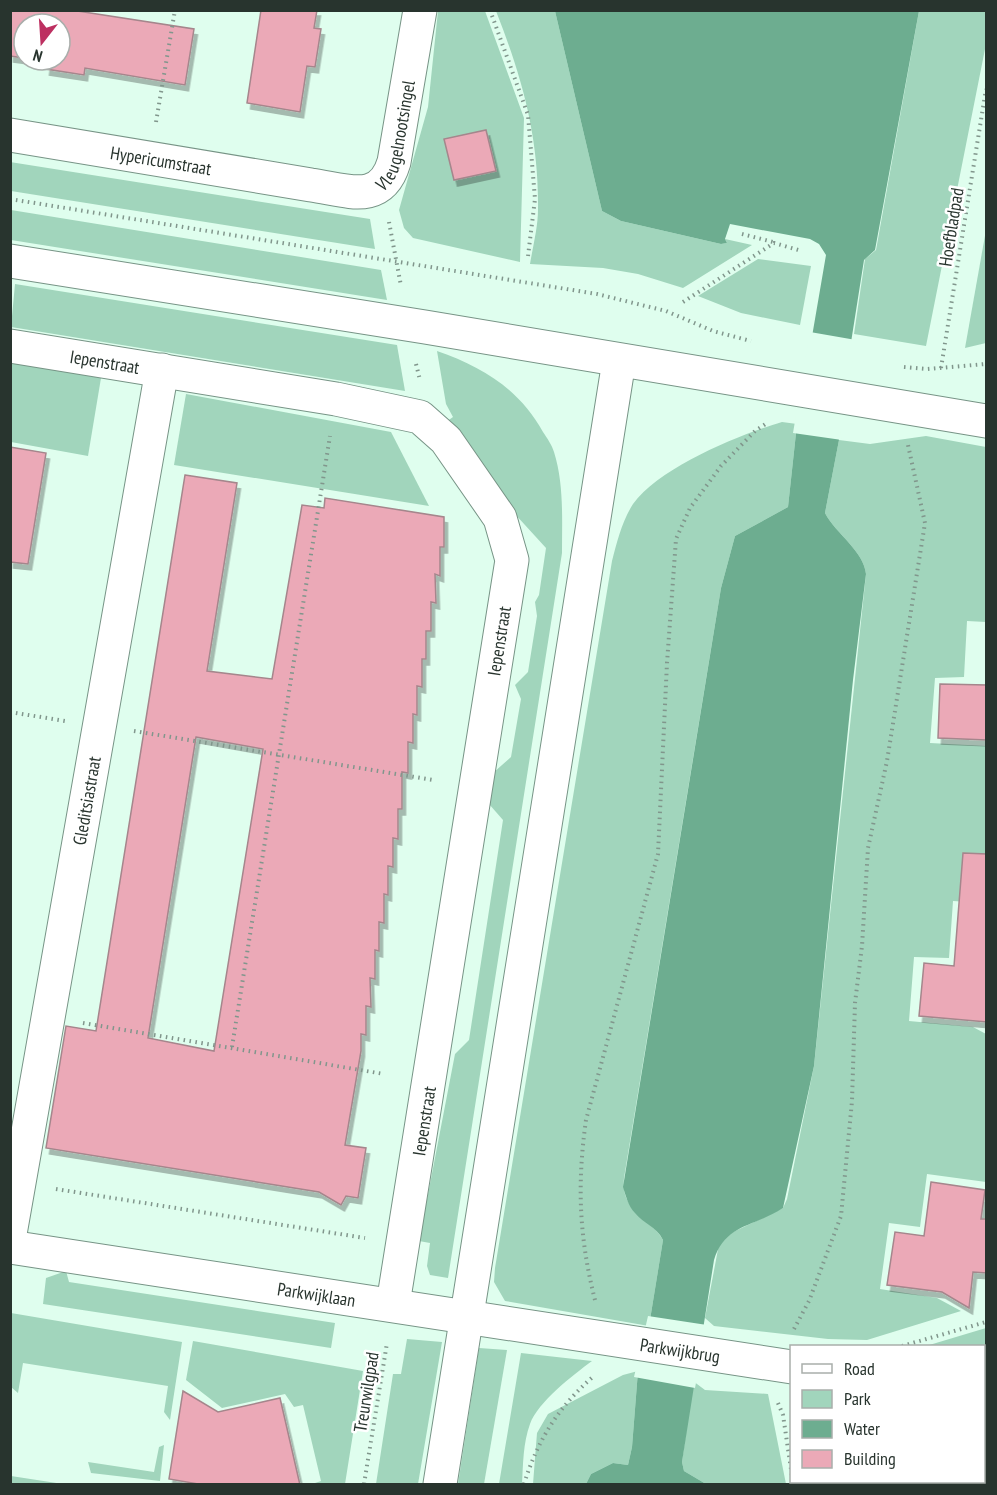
<svg xmlns="http://www.w3.org/2000/svg" width="997" height="1495" viewBox="0 0 997 1495" font-family="'PT Sans Narrow',sans-serif">
<style>
.green{fill:#a1d5bc}
.water{fill:#6dad90}
.pier{fill:#dffeee}
.building{fill:#eba9b7;stroke:#a5868c;stroke-width:1.5;fill-rule:evenodd;filter:url(#shadow)}
.lines{fill:none;stroke-linecap:round;stroke-linejoin:round}
.minor-casing{stroke:#779486;stroke-width:35}
.path{stroke:#81968c;stroke-width:4;stroke-dasharray:1.5 4.5;stroke-linecap:butt}
.minor{stroke:#fff;stroke-width:33}
.labels{text-anchor:middle;dominant-baseline:central;stroke-width:5;stroke-linejoin:round;paint-order:stroke}
.street-label{font-size:18px;fill:#28342e;stroke:#fff}
</style>
<defs>
<filter id="shadow"><feDropShadow dx="3.5" dy="6" stdDeviation="0" flood-color="#0004"/></filter>
</defs>
<rect width="100%" height="100%" fill="#dffeee"/>
<g class="green">
<path d="M438,11h47l39,107 -4,144 -107,-24 -9,-10 -5,-18 29,-103z"/>
<path d="M496,11h59l47,200 19,10 100,23 6,-1 -2,-4 27,6 -69,43 -45,-14 -35,-6 -73,-4c3,-18 8,-37 8,-55 1,-72 -16,-132 -42,-198z"/>
<path d="M919,11h67v33l-60,302 -72,-12 11,-75 11,-9z"/>
<path d="M10,162l360,57 5,30 -364,-58z"/>
<path d="M11,210l370,60 6,30 -376,-60z"/>
<path d="M986,230v113l-21,5z"/>
<path d="M758,259l53,7 -11,59 -59,-12 -43,-17z"/>
<path d="M15,284l382,61 8,46 -394,-64z"/>
<path d="M437,351c46,16 82,38 106,81 4,6 9,13 11,20 10,32 8,67 8,101l-114,725 -18,-3 -3,-9 3,-23 -11,-2 36,-187 14,-14 34,-220 -14,-16 4,-31 18,-16 10,-58 -6,-14 13,-13 9,-56 -2,-14 4,-7 7,-47 -32,-35 -68,-91 7,-5 -7,-13z"/>
<path d="M10,362l91,16 -13,78 -77,-14z"/>
<path d="M186,394l205,38 38,74 -255,-41z"/>
<path d="M782,422l15,2 -9,83 -53,29 -14,52 -97,590c-4,34 27,40 39,62l-14,86 -144,-25 -11,-19 1,-14 117,-707c5,-19 10,-40 21,-57 27,-37 106,-69 149,-82z"/>
<path d="M926,436l60,11v175l-19,-1 -3,56 -29,1 -5,65 56,3v157l-33,-2 -4,57 -35,-1 -5,64 64,6 13,7v148l-59,-8 -7,53 -31,-4 -9,66 57,9 24,13 -94,29 -39,-1 -114,-13 -9,-8 14,-74 10,-10 54,-26 4,-9 27,-133 52,-492c-2,-23 -30,-40 -41,-61l14,-73 31,4z"/>
<path d="M66,1271l3,11 266,41 -4,25 -288,-44 3,-26z"/>
<path d="M11,1313l171,29 -12,78 -6,-8 4,-26 -145,-23 -5,30 -7,-6z"/>
<path d="M986,1328v19l-60,-1z"/>
<path d="M407,1339l35,3 -24,142h-42l17,-110h8z"/>
<path d="M193,1341l170,30 -18,113h-33l9,-3 -18,-76 -9,2 -9,-13 -63,14 -36,-28z"/>
<path d="M479,1348l28,2 -23,134h-26z"/>
<path d="M521,1353l71,8c-19,14 -54,41 -62,63 -7,19 -7,41 -8,60h-23z"/>
<path d="M638,1371l-6,76 -4,18 -15,-2 -22,11 -5,10h-53l4,-51 11,-19 75,-39z"/>
<path d="M693,1381l12,9 63,4 18,90h-80l-22,-13 -2,-9z"/>
<path d="M164,1445l-4,36 -69,-8 -3,-11 66,10 5,-25z"/>
<path d="M10,1476h1l52,8h-52z"/>
<rect x="802" y="1482" width="79" height="2"/>
</g>
<path class="water" d="M555,11h364l-44,239 -11,10 -27,171 2,9 -14,73c11,21 39,38 41,61l-13,106 -39,386 -31,142c-29,19 -58,16 -69,52l-32,202 2,9 22,13h-120l5,-10 22,-11 15,2 4,-18 6,-76 11,-45 14,-86c-7,-14 -19,-16 -28,-27 -7,-7 -9,-17 -12,-26l98,-599 14,-52 53,-29 9,-83 29,-169 -7,-11 -9,-5 -80,-15 -5,15 2,4 -6,1 -100,-23 -19,-10z"/>
<g class="pier">
<path d="M810,332l46,8 -16,91 2,9 -49,-7z"/>
<path d="M648,1316l59,9 -12,63 -61,-11z"/>
</g>
<g class="building">
<path d="M10,10h61l123,19 -9,56 -100,-17 -1,7 -38,-6 1,-7 -12,-2h25v-36h-36v34l-14,-2z"/>
<path d="M261,10h56l-3,18 7,1 -6,38 -8,-1 -7,46 -53,-9z"/>
<path d="M486,130l10,41 -42,9 -10,-41z"/>
<path d="M10,447l36,6 -18,111 -18,-2z"/>
<path d="M185,475l52,8 -30,188 65,8 30,-174 22,3 1,-10 119,19v30h-4v29l-5,-2 1,29 -5,-1v29h-5v28h-4v28l-5,-1v29l-4,-1v29l-5,-1v31l-6,-1v37h-4v30l-5,-1v29l-5,-1v29l-4,-1v29l-5,-1v29l-4,-1v29l-5,-1 1,29 -5,-1v29l-5,-1v17l-16,94 21,3 -8,50 -12,-2 -5,9 -22,-13 -273,-44 20,-122 30,5zM196,737l67,12 -49,302 -66,-13z"/>
<path d="M940,684l47,1v55l-49,-2z"/>
<path d="M963,853l24,1v168l-68,-6 5,-53 30,3z"/>
<path d="M931,1182l54,8 -4,29h6v54l-14,-1 -4,36 -27,-16 -55,-7 8,-53 29,4z"/>
<path d="M183,1391l35,21 62,-14 20,87h-96l-35,-6z"/>
</g>
<g class="lines">
<g class="minor-casing">
<g id="minor">
<path id="s1" d="M10,135l301,50c36,5 70,21 83,-23l26,-152"/>
<path d="M10,261l415,66 561,94"/>
<path id="s2" d="M10,346l326,53 84,18 26,23 54,78 12,42 -119,744"/>
<path id="s3" d="M10,1234l152,-864"/>
<path id="s4" d="M10,1247l782,120"/>
<path d="M984,1397l2,1"/>
<path d="M440,1484l179,-1123"/>
</g>
</g>
<g class="path">
<path d="M490,10l38,105 7,84 -7,57"/>
<path d="M156,122l19,-112"/>
<path d="M10,199l587,95 69,17 47,20 38,10"/>
<path d="M389,222l12,64"/>
<path d="M742,234l31,8"/>
<path d="M683,302l91,-59 28,8"/>
<path d="M416,364l4,16"/>
<path d="M904,367l23,2 59,-5"/>
<path d="M941,368l45,-279"/>
<path d="M10,712l55,9"/>
<path d="M134,731l299,49"/>
<path d="M83,1023l301,51"/>
<path d="M232,1047l98,-611"/>
<path d="M56,1189l309,49"/>
<path d="M595,1300c-16,-63 -18,-116 -9,-180l72,-266 9,-191 9,-124 14,-31 31,-42 34,-35 12,-8"/>
<path d="M794,1329l15,-28 32,-85 11,-115 3,-98 7,-57 6,-98 19,-87 38,-238 -17,-78"/>
<path d="M902,1346l84,-24"/>
<path d="M984,1354l2,-1"/>
<path d="M778,1403l5,12 9,61"/>
<path d="M984,1453l2,2"/>
<path d="M792,1482l1,2"/>
<path d="M908,1482h1"/>
<path d="M972,1482l4,2"/>
<path d="M364,1484l23,-141"/>
<path d="M524,1484c14,-45 35,-78 71,-109"/>
</g>
<use href="#minor" class="minor"/>
</g>
<g class="labels">
<g class="street-label">
<text stroke="none"><textPath href="#s1" startOffset="430">Vleugelnootsingel</textPath></text>
<text stroke="none"><textPath href="#s1" startOffset="153">Hypericumstraat</textPath></text>
<text transform="translate(951 227) rotate(-81)">Hoefbladpad</text>
<text stroke="none"><textPath href="#s2" startOffset="96">Iepenstraat</textPath></text>
<text transform="translate(499 641) rotate(-81)">Iepenstraat</text>
<text stroke="none"><textPath href="#s3" startOffset="440">Gleditsiastraat</textPath></text>
<text transform="translate(424 1121) rotate(-81)">Iepenstraat</text>
<text stroke="none"><textPath href="#s4" startOffset="310">Parkwijklaan</textPath></text>
<text stroke="none"><textPath href="#s4" startOffset="678">Parkwijkbrug</textPath></text>
<text transform="translate(366 1392) rotate(-81)">Treurwilgpad</text>
</g>
</g>
<rect width="997" height="1495" fill="none" stroke="#28342e" stroke-width="24"/>
<rect x="790" y="1345" width="195" height="138" fill="#ffffff" stroke="#a9aeab" stroke-width="1.5"/>
<rect x="802" y="1364" width="30" height="9" fill="#ffffff" stroke="#a9aeab" stroke-width="1.5"/>
<text x="844" y="1375" font-size="18" fill="#28342e">Road</text>
<rect x="802" y="1390" width="30" height="18" fill="#a1d5bc" stroke="#a9aeab" stroke-width="1.5"/>
<text x="844" y="1405" font-size="18" fill="#28342e">Park</text>
<rect x="802" y="1420" width="30" height="18" fill="#6dad90" stroke="#a9aeab" stroke-width="1.5"/>
<text x="844" y="1435" font-size="18" fill="#28342e">Water</text>
<rect x="802" y="1450" width="30" height="18" fill="#eba9b7" stroke="#a9aeab" stroke-width="1.5"/>
<text x="844" y="1465" font-size="18" fill="#28342e">Building</text>
<g transform="translate(42 42) rotate(197)"><circle r="28" fill="#ffffff" stroke="#a9aeab" stroke-width="1.5"/>
<path d="M0-4.5L10 22L0 15L-10 22Z" fill="#bd3061"/>
<text y="-9" font-size="16" font-weight="bold" text-anchor="middle" fill="#28342e">N</text>
</g>
</svg>
